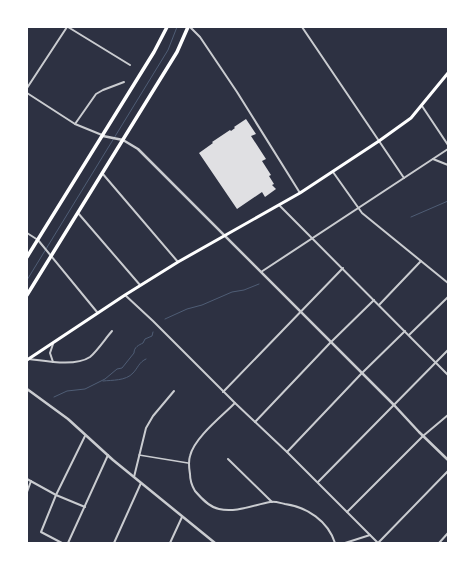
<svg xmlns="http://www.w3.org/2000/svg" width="475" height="570" viewBox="0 0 475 570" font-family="Georgia,serif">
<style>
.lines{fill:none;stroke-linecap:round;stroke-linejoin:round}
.stream{stroke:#4f5d75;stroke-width:1}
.building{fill:#e0e0e3}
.pedestrian{stroke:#caccd0;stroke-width:1.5}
.minor{stroke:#caccd0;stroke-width:2}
.tertiary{stroke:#caccd0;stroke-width:2.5}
.secondary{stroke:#fff;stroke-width:3}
.primary{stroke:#fff;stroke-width:3.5}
</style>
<rect width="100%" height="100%" fill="#2d3142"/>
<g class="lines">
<g class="stream">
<path d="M411,217l37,-16"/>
<path d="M27,280l141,-230 9,-23"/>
<path d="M165,319l22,-10 15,-4 30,-13 12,-2 15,-6"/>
<path d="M103,381c9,-1 23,0 30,-8 5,-5 6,-11 13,-14"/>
<path d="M54,397l13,-6 18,-2 20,-10 12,-10 5,-1 12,-15c0,-6 5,-8 9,-10l2,-4 7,-3 1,-4"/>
</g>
</g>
<path class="building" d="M246,119l10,15 -5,2 15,23 -4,2 9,14 -2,1 5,8 -2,1 4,4 -11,8 -3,-5 -25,17 -38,-56 14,-10 -1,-1 18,-12 1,1 4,-3 -1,-1z"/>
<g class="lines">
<path class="pedestrian" d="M139,455l49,8"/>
<g class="minor">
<path d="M68,27l62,38"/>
<path d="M190,27l10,10 37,55 63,101"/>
<path d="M302,27l102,151"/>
<path d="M27,88l40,-61"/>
<path d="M27,93l48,31 27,11"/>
<path d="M422,106l26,39"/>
<path d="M75,124l21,-30 7,-4 21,-8"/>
<path d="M433,159l15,6"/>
<path d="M333,172l29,41 86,70"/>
<path d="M102,173l76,89"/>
<path d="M279,205l169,170"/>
<path d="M78,213l62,72"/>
<path d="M27,233l11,7 59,72"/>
<path d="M261,272l187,-123"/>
<path d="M125,295l28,26 82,82 52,49 91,91"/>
<path d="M379,305l42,-44"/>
<path d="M409,335l39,-38"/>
<path d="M53,344l-3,9 3,9"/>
<path d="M29,359c17,2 46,8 61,-2 8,-7 15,-18 22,-26"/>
<path d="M223,392l120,-124"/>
<path d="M235,403c-13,13 -41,35 -45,53 -2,6 -1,11 0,18 0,6 2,12 5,17 6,7 14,16 24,18 16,4 35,-4 51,-7 5,-1 10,1 15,2 22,3 43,17 50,39"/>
<path d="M255,422l75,-79 44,-43"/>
<path d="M287,452l74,-78 44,-43"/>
<path d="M228,459l44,43"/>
<path d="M134,477l12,-49 7,-12 21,-25"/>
<path d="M27,479l29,16 29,12"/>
<path d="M318,482l130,-132"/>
<path d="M27,492l4,-11"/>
<path d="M347,512l76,-76 25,-21"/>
<path d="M62,543l-21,-11 15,-37 29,-59"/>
<path d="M68,543l40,-88"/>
<path d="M114,543l27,-60"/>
<path d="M170,543l12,-26"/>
<path d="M345,543l25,-8"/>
<path d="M378,543l70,-72"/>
<path d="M439,543l9,-10"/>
</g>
<g class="tertiary">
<path d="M103,136l20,4 15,9 256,256 25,27 29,28"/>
<path d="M27,389l41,30 45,41 102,83"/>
</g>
<path class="secondary" d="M27,360l98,-65 53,-33 122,-69 79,-52 32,-23 37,-45"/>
<g class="primary">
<path d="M27,257l127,-205 13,-25"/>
<path d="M27,295l150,-243 11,-25"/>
</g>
</g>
<rect width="475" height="570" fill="none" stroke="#ffffff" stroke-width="56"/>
</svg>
